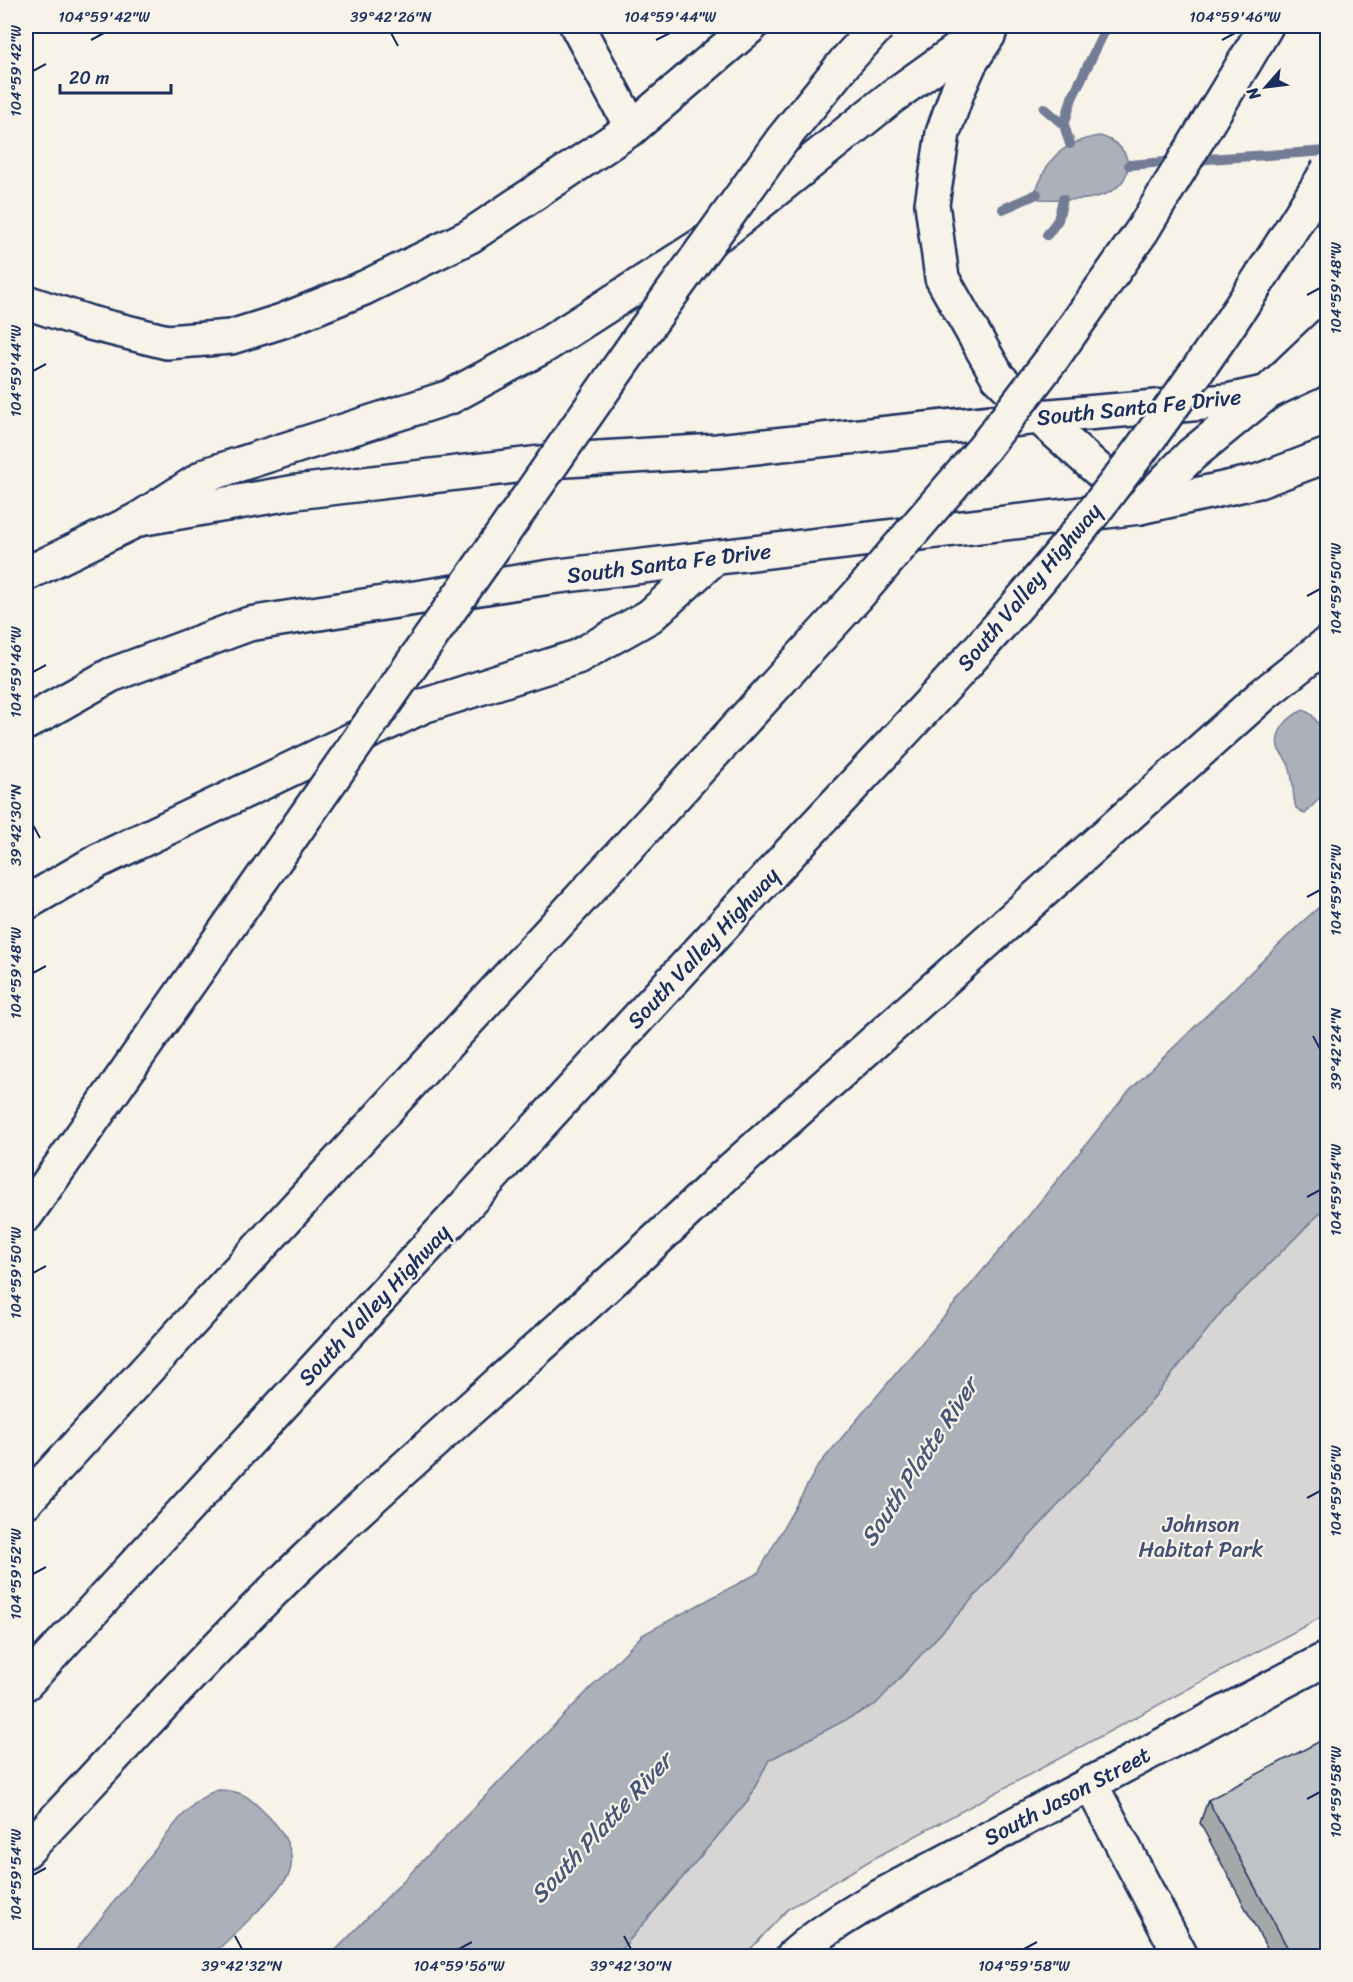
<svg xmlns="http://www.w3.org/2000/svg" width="1353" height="1982" viewBox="0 0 1353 1982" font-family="Sriracha,sans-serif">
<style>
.green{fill:#d7d6d4;stroke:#798299;stroke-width:1.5}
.water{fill:#acb0b9;stroke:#727c95;stroke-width:1.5}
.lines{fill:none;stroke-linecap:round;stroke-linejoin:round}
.stream{stroke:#727c95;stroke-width:10}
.minor-casing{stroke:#1b2f5e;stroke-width:38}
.major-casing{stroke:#1b2f5e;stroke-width:38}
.highway-casing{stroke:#1b2f5e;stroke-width:38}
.minor{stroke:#f7f3e8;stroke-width:33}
.major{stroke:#f7f3e8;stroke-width:33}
.highway{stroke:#f7f3e8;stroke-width:33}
.highway-bridge-casing{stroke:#1b2f5e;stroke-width:38;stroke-linecap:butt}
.highway-bridge{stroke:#f7f3e8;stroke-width:33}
.wall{fill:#a5a8a9;stroke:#1b2f5e;stroke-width:1.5}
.building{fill:#c0c3c5;stroke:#1b2f5e;stroke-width:1.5}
.ticks{fill:none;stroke:#1b2f5e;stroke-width:2}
.labels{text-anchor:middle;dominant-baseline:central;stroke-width:4.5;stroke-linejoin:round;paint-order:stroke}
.street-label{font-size:22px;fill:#1b2f5e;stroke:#f7f3e8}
.park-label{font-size:22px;fill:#415076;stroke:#f7f3e8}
.water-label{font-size:24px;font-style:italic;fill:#465679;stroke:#f7f3e8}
.neatline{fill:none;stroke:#1b2f5e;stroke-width:2}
.ticks-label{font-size:15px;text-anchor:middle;fill:#1b2f5e}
</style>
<rect width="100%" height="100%" fill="#f7f3e8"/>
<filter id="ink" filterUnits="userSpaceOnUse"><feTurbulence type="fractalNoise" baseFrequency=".0167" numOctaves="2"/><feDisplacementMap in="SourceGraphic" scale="12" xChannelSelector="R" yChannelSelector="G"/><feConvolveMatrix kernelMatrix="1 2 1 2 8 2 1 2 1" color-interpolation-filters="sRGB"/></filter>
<g filter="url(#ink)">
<path class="green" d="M1327,1206v408l-456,246 -83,49 -44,47h-128l132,-156 21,-40 107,-56 259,-283 88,-111z"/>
<g class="water">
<path d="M1100,136c37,10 37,49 0,60 -19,6 -41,3 -61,3l-4,-8c5,-8 8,-18 13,-26 12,-18 31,-26 52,-29z"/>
<path d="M1304,710l8,5 15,21v54l-22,24 -9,-6c-4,-14 -2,-29 -7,-42 -2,-6 -7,-11 -10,-16 -7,-18 11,-35 25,-40z"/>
<path d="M1327,900v306l-104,104 -88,111 -259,283 -107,56 -21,40 -132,156h-286l312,-321 116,-62 60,-107 208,-247 102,-127 173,-169z"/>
<path d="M215,1790c30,0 35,8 55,28 14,14 28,38 18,58 -3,5 -8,10 -12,15 -19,23 -43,44 -65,65h-140l109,-138 17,-17z"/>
</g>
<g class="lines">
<g class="stream">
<path d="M1044,108l20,17 6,19"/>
<path d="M1064,125l8,-27 35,-72"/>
<path d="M1193,160l135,-9"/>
<path d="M1129,165l49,-4"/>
<path d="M1003,209l34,-15"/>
<path d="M1047,235l11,-15 5,-21"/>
</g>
<g class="minor-casing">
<g id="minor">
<path d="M577,26l55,102"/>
<path d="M26,302l64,21 77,19 64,-5 51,-16 82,-33 106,-52 162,-108 119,-102"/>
<path d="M26,903l72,-42 325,-155 154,-49 73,-41 64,-58"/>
<path d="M1090,1783l91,173"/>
<path d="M793,1956c50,-45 122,-77 182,-110 117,-64 235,-126 353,-188"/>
</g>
</g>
<g class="major-casing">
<g id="major">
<path d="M26,574l113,-55 157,-27 270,-32 151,-9 322,-34 188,-16 41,-9 60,-28"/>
<path d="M26,723l85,-48 138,-51 301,-47 590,-70 119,-26 69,-26"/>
</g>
</g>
<g class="highway-casing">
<g id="highway">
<path d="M989,34l-19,29 -12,27 -15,43 -11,71 10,74 56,99 41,40 101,90 51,-52 77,-63 60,-57"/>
<path d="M1244,63l22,-37"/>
<path d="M139,519l70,-45 241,-77 94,-51 184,-118 165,-132 98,-70"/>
<path d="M26,1215l240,-342"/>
<path d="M26,1501l601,-653"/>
<path d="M26,1683l763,-829"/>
<path d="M26,1851c99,-105 195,-213 301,-312 131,-122 268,-238 396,-362l541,-483 64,-51"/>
</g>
</g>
<use href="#minor" class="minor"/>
<use href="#major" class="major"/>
<use href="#highway" class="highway"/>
<g class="highway-bridge-casing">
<g id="highway-bridge">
<path d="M627,848l231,-253 126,-147 68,-89 90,-128 102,-168"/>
<path d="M789,854c97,-104 197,-207 286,-318 92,-117 176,-239 253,-366"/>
<path d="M266,873l377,-540 139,-193 64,-79 32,-35"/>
</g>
</g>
<use href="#highway-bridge" class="highway-bridge"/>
</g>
<path class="wall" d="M1208,1800l120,156h-57l-71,-133z"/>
<path class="building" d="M1328,1737v216l-7,3h-29l-84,-156z"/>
</g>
<path class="ticks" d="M391,33l7,13M91,40l13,-7M656,40l14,-7M1222,40l13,-7M33,71l13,-7M1307,295l13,-7M33,371l13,-7M1307,596l13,-7M33,672l13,-7M33,825l7,13M1307,897l13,-7M33,973l13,-7M1313,1036l7,13M1307,1197l13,-7M33,1273l13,-7M1307,1498l13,-7M33,1574l13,-7M1307,1799l13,-7M33,1875l13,-7M235,1936l7,13M624,1936l7,13M459,1949l13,-7M1024,1949l13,-7"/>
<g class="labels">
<g class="street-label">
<text transform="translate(1139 407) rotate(-6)">South Santa Fe Drive</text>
<text transform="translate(669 563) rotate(-7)">South Santa Fe Drive</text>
<text transform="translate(1029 587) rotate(-50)">South Valley Highway</text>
<text transform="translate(703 948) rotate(-47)">South Valley Highway</text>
<text transform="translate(374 1305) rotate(-47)">South Valley Highway</text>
<text transform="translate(1067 1796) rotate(-28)">South Jason Street</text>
</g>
<g class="park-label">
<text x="1201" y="1524">Johnson<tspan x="1201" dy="25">Habitat Park</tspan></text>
</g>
<g class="water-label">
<text transform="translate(919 1462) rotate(-57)">South Platte River</text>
<text transform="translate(601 1828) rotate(-47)">South Platte River</text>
</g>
</g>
<rect width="1353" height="1982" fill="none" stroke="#f7f3e8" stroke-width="66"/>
<g transform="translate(1266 87) rotate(242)" stroke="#f7f3e8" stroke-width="4.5" paint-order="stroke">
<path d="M0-4.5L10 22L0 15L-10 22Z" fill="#1b2f5e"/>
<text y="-9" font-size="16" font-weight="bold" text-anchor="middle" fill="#1b2f5e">N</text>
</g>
<path d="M60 84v9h111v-9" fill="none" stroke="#1b2f5e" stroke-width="3"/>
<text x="69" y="84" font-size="18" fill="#1b2f5e" stroke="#f7f3e8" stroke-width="4.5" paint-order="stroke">20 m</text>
<rect x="33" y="33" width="1287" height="1916" class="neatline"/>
<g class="ticks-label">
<text x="104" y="22">104°59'42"W</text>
<text x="391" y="22">39°42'26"N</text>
<text x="670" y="22">104°59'44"W</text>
<text x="1235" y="22">104°59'46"W</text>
<text transform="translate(16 71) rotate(-90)" y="5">104°59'42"W</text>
<text transform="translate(1336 288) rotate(-90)" y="5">104°59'48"W</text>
<text transform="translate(16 371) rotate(-90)" y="5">104°59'44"W</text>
<text transform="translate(1336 589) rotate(-90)" y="5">104°59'50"W</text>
<text transform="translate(16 672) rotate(-90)" y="5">104°59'46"W</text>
<text transform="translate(16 825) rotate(-90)" y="5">39°42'30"N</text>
<text transform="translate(1336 890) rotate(-90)" y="5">104°59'52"W</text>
<text transform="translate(16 973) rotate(-90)" y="5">104°59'48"W</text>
<text transform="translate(1336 1049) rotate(-90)" y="5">39°42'24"N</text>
<text transform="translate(1336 1190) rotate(-90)" y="5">104°59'54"W</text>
<text transform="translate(16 1273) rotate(-90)" y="5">104°59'50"W</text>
<text transform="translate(1336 1491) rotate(-90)" y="5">104°59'56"W</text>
<text transform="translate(16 1574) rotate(-90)" y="5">104°59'52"W</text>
<text transform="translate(1336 1792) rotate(-90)" y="5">104°59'58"W</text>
<text transform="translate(16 1875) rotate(-90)" y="5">104°59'54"W</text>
<text x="242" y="1971">39°42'32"N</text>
<text x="459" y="1971">104°59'56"W</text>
<text x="631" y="1971">39°42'30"N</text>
<text x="1024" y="1971">104°59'58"W</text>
</g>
</svg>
